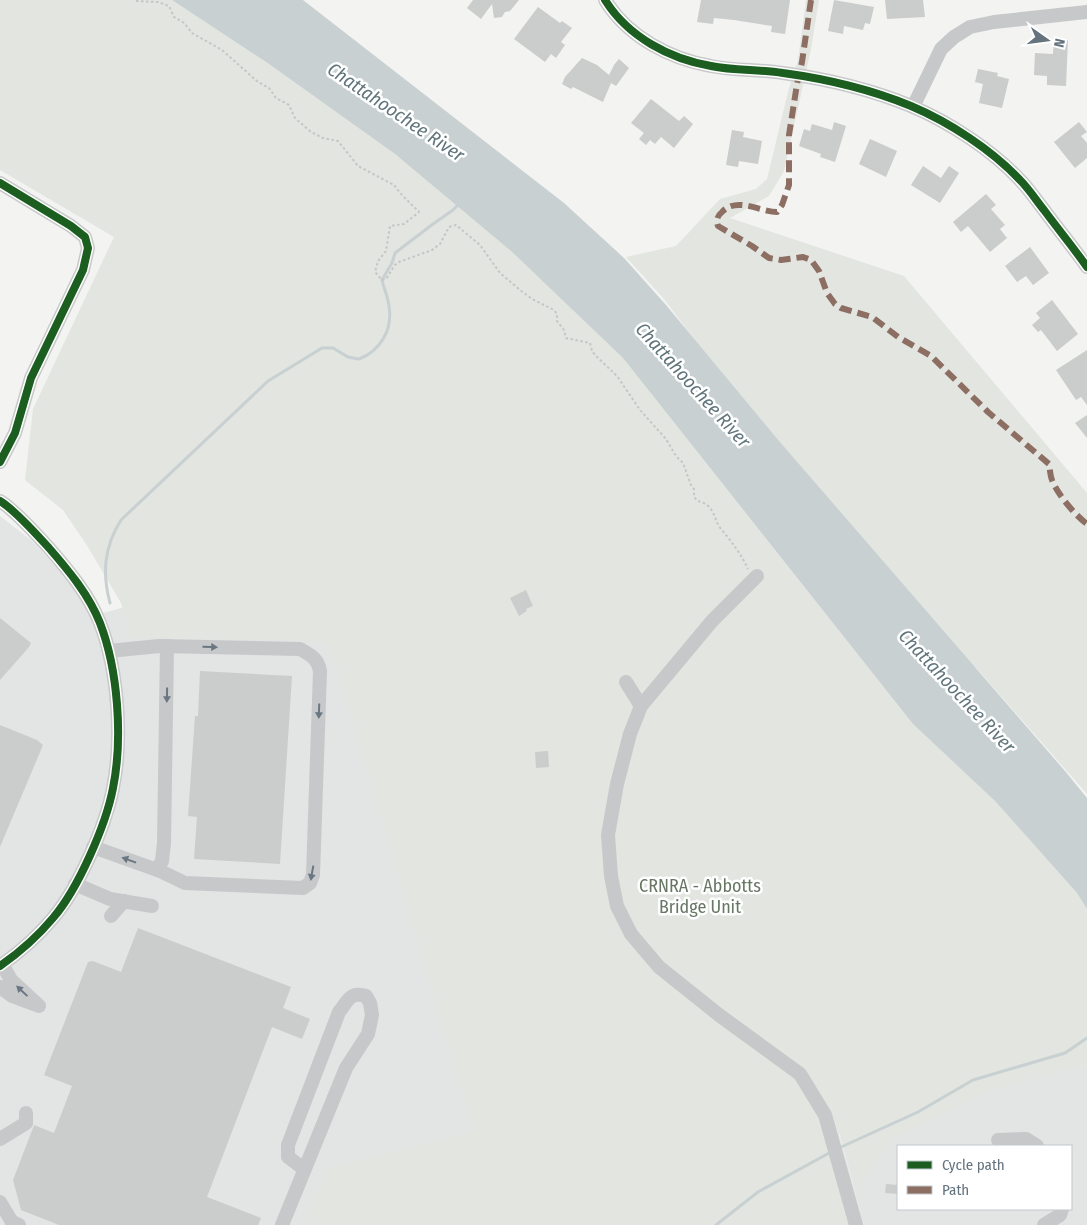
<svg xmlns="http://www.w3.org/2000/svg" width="1087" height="1225" viewBox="0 0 1087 1225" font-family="'Fira Sans Condensed',sans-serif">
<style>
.built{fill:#e3e4e4;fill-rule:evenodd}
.green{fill:#e2e5e0}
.water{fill:#c8d0d2}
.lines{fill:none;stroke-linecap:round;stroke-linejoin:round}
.stream{stroke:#c8d0d2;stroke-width:3}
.building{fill:#cbcccc}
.path{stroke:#c5c6c6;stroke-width:2;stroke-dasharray:2.5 2.5;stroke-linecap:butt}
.minor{stroke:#c7c8c9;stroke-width:14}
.quiet{stroke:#8d6e63;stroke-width:6;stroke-dasharray:12 6;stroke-linecap:butt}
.cycleway-casing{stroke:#fff;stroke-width:11}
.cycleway{stroke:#1b5e20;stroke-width:8}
.oneway{fill:#6a7783}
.labels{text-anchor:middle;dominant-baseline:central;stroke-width:5;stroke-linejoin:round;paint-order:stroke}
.park-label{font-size:18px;fill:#677764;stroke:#fff}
.water-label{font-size:19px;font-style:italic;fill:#61757c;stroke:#fff}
</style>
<rect width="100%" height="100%" fill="#f3f3f1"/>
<g class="built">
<path d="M0,516l31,24 36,38 29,37 216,-60 196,670h-508z"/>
<path d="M1087,1064v161h-223l-25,-93zM898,1146h173v63h-173z"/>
</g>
<g class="green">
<path d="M0,0h172l97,64 126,90 116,97 112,107 290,366 82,77 82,92 10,16v155l-93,26 -32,14 -68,34 -37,52 -15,-56h-3l25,91h-561l24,-57 146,-37 -142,-483 -16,-7 -184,-3 -10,-35 -33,-56 -25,-37 -38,-30 8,-71 81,-172 -114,-67z"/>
<path d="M806,0h13l-8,49 -27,122 -15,25 -39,22 174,58 183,217v301l-108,-123 -134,-131 -181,-241 -38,-42 50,-11 44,-47 36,-10 11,-10 21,-87 10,-32z"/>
</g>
<path class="water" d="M172,0h131l261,203 60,55 42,47 113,136 286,330 22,27v111l-10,-16 -82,-92 -82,-77 -290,-366 -112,-107 -116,-97 -126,-90z"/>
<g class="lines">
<g class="stream">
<path d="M110,603c-8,-30 -6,-56 11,-83l147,-139 54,-33h11l15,9 11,2c21,-8 34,-29 30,-53 -1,-9 -5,-17 -7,-26l10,-17 3,-10 38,-29 20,-14 4,-4"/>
<path d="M839,1148l79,-36 55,-32 92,-27 22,-15"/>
<path d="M716,1225l42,-33 73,-40"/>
</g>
</g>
<g class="building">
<path d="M473,0h46l-9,11 -5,1 -3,5 -8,1 -2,-14 -11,15 -14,-11z"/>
<path d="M701,0h89l-5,34 -14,-2 1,-6 -38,-6 -20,-2 -1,6 -16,-2z"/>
<path d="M834,0l40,7 -4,17 -5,-1 -2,7 -19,-4 -1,8 -15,-3z"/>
<path d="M885,0h38l2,17 -38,2z"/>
<path d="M538,7l22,16 2,-2 10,7 -11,14 4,3 -9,13 -5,-4 -6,8 -31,-23z"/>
<path d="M1054,39l14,1 -2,46 -19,-1v-9l-13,-1 1,-22 18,1z"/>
<path d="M582,58l15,7 12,10 5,-10 5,-6 10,9 -13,18 -5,-3 -8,19 -30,-15 -2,2 -9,-5 3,-7z"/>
<path d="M978,69l20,4 -1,3 12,3 -7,29 -23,-5 4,-19 -8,-2z"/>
<path d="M651,99l28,22 5,-5 9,8 -19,24 -13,-11 -6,7 -5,-4 -4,5 -7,-6 5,-6 -13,-10z"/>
<path d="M834,122l12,4 -11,36 -15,-5 1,-3 -22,-8 5,-17 6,2 2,-7 20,6z"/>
<path d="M1079,122l8,10 -6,4 6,7v15l-12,10 -21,-26z"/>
<path d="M732,130l12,2 -1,5 19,4 -4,23 -19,-3 -1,6 -12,-2z"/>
<path d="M870,139l27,12 -11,26 -27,-13z"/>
<path d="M923,166l18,12 8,-12 10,7 -19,30 -29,-18z"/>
<path d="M986,194l10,11 -5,4 14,16 -5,4 7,9 -17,14 -22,-26 -7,6 -8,-10z"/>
<path d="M1030,247l19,26 -16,12 -7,-9 -9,6 -12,-16z"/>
<path d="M1052,300l26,34 -21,17 -16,-21 -3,2 -6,-7 8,-7 -4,-5z"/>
<path d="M1087,350v55l-6,-8 -5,3 -20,-30z"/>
<path d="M1087,415v23l-12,-15z"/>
<path d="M526,590l7,16 -7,3 1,2 -8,5 -9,-18z"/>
<path d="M0,618l31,25 -2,4 -29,33z"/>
<path d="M200,671l92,5 -12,188 -86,-5 3,-42 -9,-1 7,-100h3z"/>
<path d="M0,725l37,15 6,5 -43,102z"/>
<path d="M548,751l1,16 -13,1 -1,-16z"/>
<path d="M138,928l153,59 -8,21 27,11 -8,20 -30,-12 -65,170 54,21 -3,7h-199l-38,-15 -8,-30 20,-52 1,-3 20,8 18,-47 -28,-11 44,-113 5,-1 28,11z"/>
<path d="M886,1184l12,1v9l-13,-1z"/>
</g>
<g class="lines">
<path class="path" d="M136,1l22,1 11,4 5,11 10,6 8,10 30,17 36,32 11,6 7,10 13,7 6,13 16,14 12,6 15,3 20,25 36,19 6,8 19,19 -15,12 -14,2 -4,25 -8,10 -3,11 7,8 4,-1 9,-14 4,-3 33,-12 8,-6 9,-17 7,-2 24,20 20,28 20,17 12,9 22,11 3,4v7l7,9 2,8 24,5 2,8 4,5 21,20 23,34 26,29 10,17 7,7 8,22 3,4c-1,17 8,9 16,19 5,6 6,15 11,21 11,13 20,25 27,40"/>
<g class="minor">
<path d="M605,0c23,37 65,59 106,66 24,5 48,3 72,7 44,6 87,16 128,33 38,16 81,44 109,74 9,9 16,20 24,30 14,19 29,37 43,57"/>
<path d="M913,107l28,-58 13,-12 16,-10 24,-5 93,-10"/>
<path d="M0,183l71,43 14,11 3,11 -5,22 -52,108 -16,55 -15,29"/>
<path d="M0,501c15,9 37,34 49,47 20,23 40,47 51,75 18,47 23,115 13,165 -7,37 -35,101 -60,130 -15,18 -33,34 -53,48"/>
<path d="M757,576l-45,45 -71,85 -11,28 -13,50 -9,51 3,41 6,30 14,28 28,33 60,48 81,59 25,41 31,110"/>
<path d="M626,682l15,24"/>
<path d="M93,847l67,24 25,12 118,5 7,-5 3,-8 7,-204c-2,-13 -10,-16 -20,-22l-141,-3 -50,5"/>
<path d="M157,870l5,-9 2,-18 3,-197"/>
<path d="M75,884l35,15 42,7"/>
<path d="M111,916l13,-15"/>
<path d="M0,987l12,9 27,10 -28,-26 -9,-16"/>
<path d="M0,1139l26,-16v-10"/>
<path d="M998,1140l28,-1 11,7"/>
<path d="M0,1202l12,20 7,3"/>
<path d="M282,1225l64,-157 22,-34 4,-19 -2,-12 -4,-7c-16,-5 -18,5 -27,16l-51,133v12l16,12"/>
<path d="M1044,1225l16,-10 2,-6"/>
</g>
<path class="quiet" d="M811,0l-9,62 -5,22 -8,51v50l-7,20 -5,7c-17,0 -40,-16 -55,0 -5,4 -6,9 -4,14l34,20 17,12 12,2 22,-3 8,3 8,11 8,22 8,11 6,4 31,9 26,20 33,19 57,56 61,52c1,5 1,11 3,16 6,15 22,34 35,44"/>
<g class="cycleway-casing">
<g id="cycleway">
<path d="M605,0c23,37 65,59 106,66 24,5 48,3 72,7 44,6 87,16 128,33 38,16 81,44 109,74 9,9 16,20 24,30 14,19 29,37 43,57"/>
<path d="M0,183l71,43 14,11 3,11 -5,22 -52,108 -16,55 -15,29"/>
<path d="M0,501c15,9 37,34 49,47 20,23 40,47 51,75 18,47 23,115 13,165 -7,37 -35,101 -60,130 -15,18 -33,34 -53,48"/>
</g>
</g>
<use href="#cycleway" class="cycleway"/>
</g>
<defs><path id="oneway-solid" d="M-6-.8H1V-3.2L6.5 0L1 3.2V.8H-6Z" transform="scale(1.25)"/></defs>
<g class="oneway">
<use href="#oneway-solid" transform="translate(210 647) rotate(1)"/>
<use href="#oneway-solid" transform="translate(167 695) rotate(91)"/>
<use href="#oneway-solid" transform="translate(319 711) rotate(92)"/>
<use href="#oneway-solid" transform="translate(129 860) rotate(-160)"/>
<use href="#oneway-solid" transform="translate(312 873) rotate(100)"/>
<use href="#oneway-solid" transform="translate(22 991) rotate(-137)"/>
</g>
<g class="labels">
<g class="park-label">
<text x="700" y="886">CRNRA - Abbotts<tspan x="700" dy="21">Bridge Unit</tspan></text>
</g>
<g class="water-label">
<text transform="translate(396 112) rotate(34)">Chattahoochee River</text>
<text transform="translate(693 385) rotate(48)">Chattahoochee River</text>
<text transform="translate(957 691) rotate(47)">Chattahoochee River</text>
</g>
</g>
<rect x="897" y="1145" width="175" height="65" fill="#ffffff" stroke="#c1c7cc"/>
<rect x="907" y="1161" width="25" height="8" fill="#1b5e20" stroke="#c1c7cc"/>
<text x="942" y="1170" font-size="15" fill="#65737f">Cycle path</text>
<rect x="907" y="1186" width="25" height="8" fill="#8d6e63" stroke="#c1c7cc"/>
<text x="942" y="1195" font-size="15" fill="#65737f">Path</text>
<g transform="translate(1047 40) rotate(104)" stroke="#ffffff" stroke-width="4" paint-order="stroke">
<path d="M0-4L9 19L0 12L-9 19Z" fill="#65737f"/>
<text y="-8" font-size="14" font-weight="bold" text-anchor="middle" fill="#65737f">N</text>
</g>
</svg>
